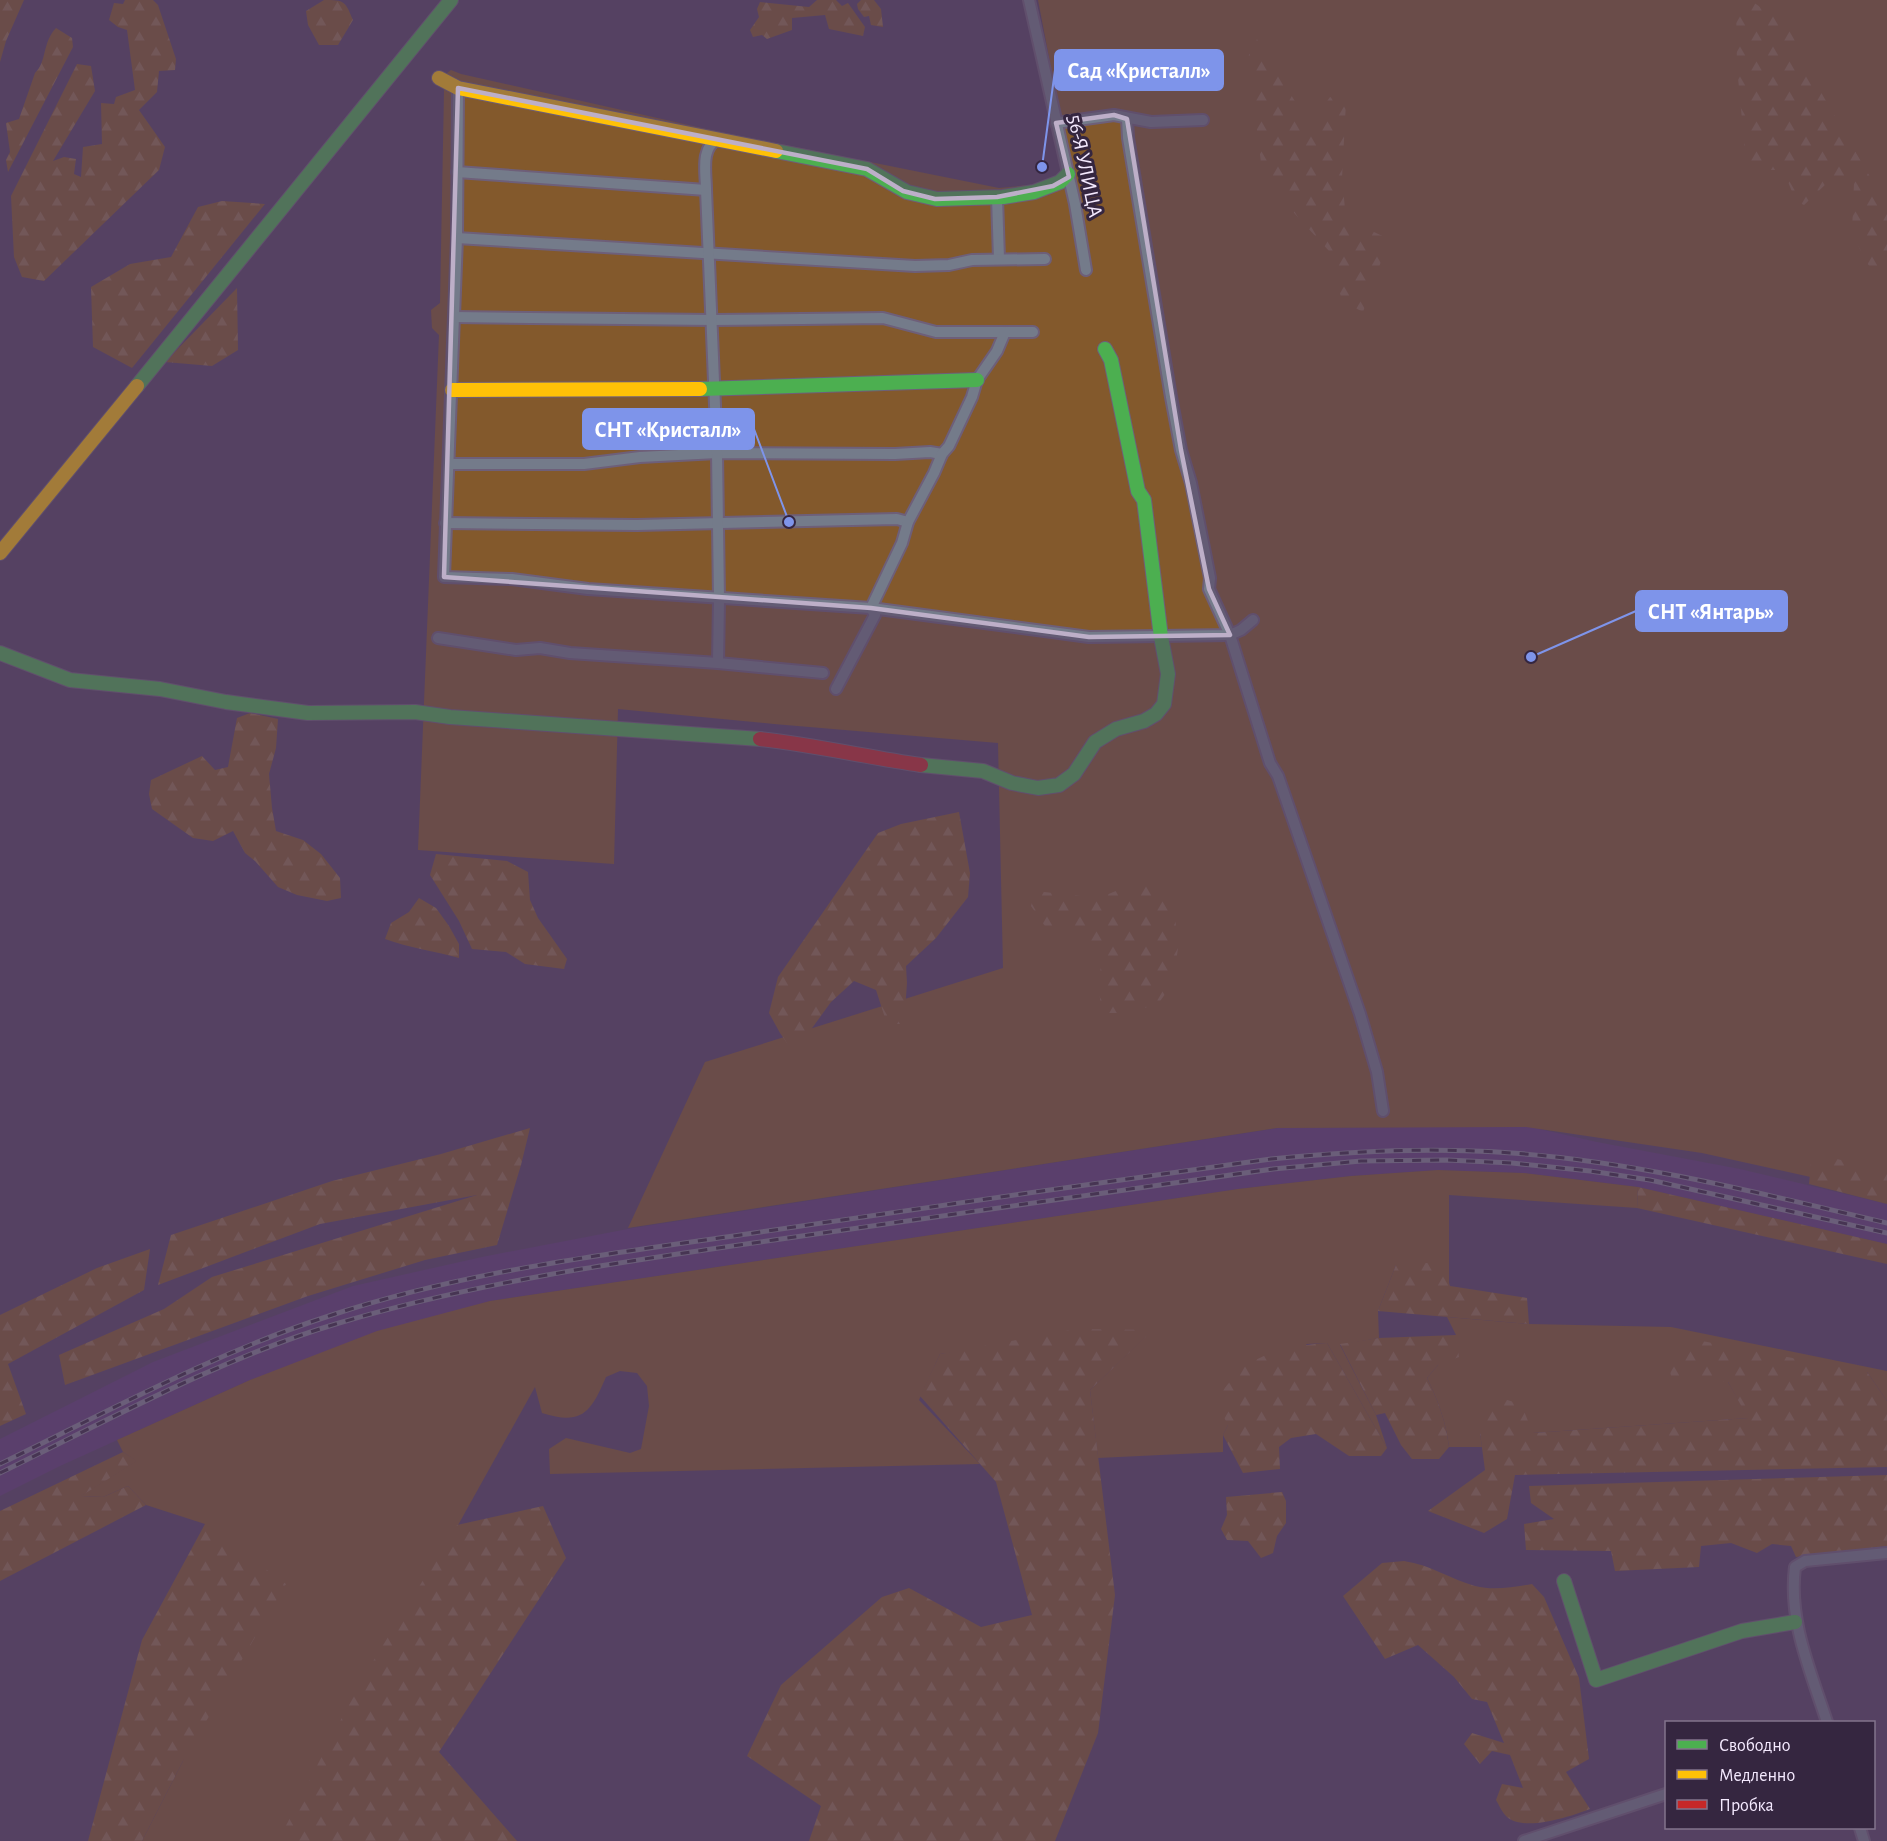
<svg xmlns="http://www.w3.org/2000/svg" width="1887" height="1841" viewBox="0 0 1887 1841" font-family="'Alegreya Sans',sans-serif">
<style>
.built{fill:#603c78}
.green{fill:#83592c}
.forest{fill:url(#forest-firs)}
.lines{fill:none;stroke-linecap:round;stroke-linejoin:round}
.street-casing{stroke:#6e5f79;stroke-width:14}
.fast-casing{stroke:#6e5f79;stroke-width:16}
.slow-casing{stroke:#6e5f79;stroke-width:16}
.jam-casing{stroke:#6e5f79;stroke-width:16}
.street{stroke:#747b8a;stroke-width:10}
.fast{stroke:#4caf50;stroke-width:14}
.slow{stroke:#ffc107;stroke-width:14}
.jam{stroke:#c62828;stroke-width:14}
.rail-casing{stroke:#848094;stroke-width:5}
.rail{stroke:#352640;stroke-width:3;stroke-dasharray:9;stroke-linecap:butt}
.marked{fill:none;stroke:#bdafc8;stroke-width:4.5;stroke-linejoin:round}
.labels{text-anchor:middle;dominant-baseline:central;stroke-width:6;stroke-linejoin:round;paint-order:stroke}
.street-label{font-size:21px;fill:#f5eaff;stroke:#352640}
.leader{fill:none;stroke:#7e94ea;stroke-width:2}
.callout-dot{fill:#7e94ea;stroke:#352640;stroke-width:2}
.callout{fill:#7e94ea;stroke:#7e94ea;stroke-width:2}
.callout-label{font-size:22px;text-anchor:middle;font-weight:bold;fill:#fff}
</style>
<defs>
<pattern id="forest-firs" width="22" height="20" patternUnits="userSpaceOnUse" patternTransform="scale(1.5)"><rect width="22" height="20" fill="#83592c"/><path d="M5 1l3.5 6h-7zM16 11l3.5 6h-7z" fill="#95714c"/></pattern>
</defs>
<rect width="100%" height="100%" fill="#554262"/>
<path class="built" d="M1526,1126l71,16 143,27 147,35v40l-249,-57 -115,-14 -85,-3 -87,6 -113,13 -748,112 -240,79 -190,86 -60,30v-57l153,-77 200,-76 129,-29 151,-29 645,-100z"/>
<g class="green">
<path d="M1038,0h849v1194l-185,-41 -176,-26 -249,1 -649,100 77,-166 298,-94 -5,-225 -224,-19 -156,-15 -4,155 -196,-14 21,-515 -7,-7 -1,-18 9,-7 4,-212 -2,-14 9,-7 10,4 250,56 288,58 51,-5 24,5z"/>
<path d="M1438,1170l85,3 115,14 -1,21 -188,-13v91l-53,-21 -18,46 1,27 -39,7 36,70 11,33 -60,-105 -20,1 -79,81 -5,10v17l-125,6 -8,-68 62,-60 -212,24 -21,46 61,64 -430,10 -1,-25 17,-11 64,15 11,-4 8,-43 -2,-20 -10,-13 -17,-2 -14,6c-15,35 -24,49 -64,36l-7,-26 -253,454h-140l41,-80 22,-237 -59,-19 -18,-19 -25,11 -23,-1 56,-35 -13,-9 -6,-12 133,-60 127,-49 113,-30 748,-112 113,-13z"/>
<path d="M1447,1317l82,7 142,3 216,44v30l-20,-29 -139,10 21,36 -216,15h-53l2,14h-33c-3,-25 -11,-47 -22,-69l11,-13 18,-30z"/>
</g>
<g class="forest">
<path d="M0,0h24l-18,41 -6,21z"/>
<path d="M125,0h28l5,5 18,54 -1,11 -16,1 -2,21 -18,18 26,37 -6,23 -115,111 -22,-4 -8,-20 -3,-61 66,-132 14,2 4,25 -42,70 11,-4 12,2 -2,15 7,3 2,-30 19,-3 -1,-41 13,1 2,-7 19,-7 -8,-60 -9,-3 -9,-7 5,-17 9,1z"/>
<path d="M324,0c21,0 21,1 29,20l-15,25h-19l-11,-20 -2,-14z"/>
<path d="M817,0h19l6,6 6,-3 17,24 -2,9 -34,-7 -4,-14 -33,3v12l-25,9 -5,-4 -9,2 -3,-7 9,-13 -2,-8 3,-7 49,5z"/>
<path d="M861,0h13l7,9 2,18 -12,-2 -2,-9 -5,1 -6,-8 -1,-5z"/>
<path d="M1745,0h5l19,13 22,9 6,29 90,155v67l-9,3 -12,-14 -14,-30 2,-49 -26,-1 -24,23 -8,-4 -13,-31h-31l-6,-8 -9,-95 -1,-62z"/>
<path d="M56,28l16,10 1,9 -65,125 -2,-12 4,-8 -4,-29 13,-4 16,-46c12,-11 7,-30 21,-45z"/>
<path d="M1255,36l55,90 20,-29 16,5 -4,76 4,41 43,20 -26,73 -21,-11 -13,-50 -66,-72 -15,-121z"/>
<path d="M222,201l43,3 -133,164 -39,-21 -2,-60 39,-23 41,-7 27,-50z"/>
<path d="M237,288l1,62 -26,16 -47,-4z"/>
<path d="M250,713l28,6 -2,29 -7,26 3,34 4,23 27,9 18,14 19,24 1,20 -14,3 -30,-6 -19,-8 -23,-26 -10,-8 -12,-22 -20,10 -20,-3 -41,-29 -3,-15 2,-14 51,-24 13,14 13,-3 9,-49z"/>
<path d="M959,812l11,61 -2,24 -32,41 -30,28 1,17 -3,41h-17l-11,-34 -22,-9 -23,21 -37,51 -14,-20 -11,-20 9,-36 100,-144 23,-9z"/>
<path d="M436,854l71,7 21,11 2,28 8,18 29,41 -3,10 -39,-5 -19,-12 -34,-3 -13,-28 -29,-46z"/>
<path d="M1135,883h20l20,33 3,32 -5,35 -15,21 -31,9h-25l-4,-29 4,-23c-15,-26 -25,-30 -55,-32l-16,-23 4,-15 64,7z"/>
<path d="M419,898l17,10 13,18 10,18v14c-25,-7 -50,-10 -74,-19l6,-16 18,-11z"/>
<path d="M530,1128l-9,37 -24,80 -72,15 -117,36 -243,89 -6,-30 105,-46 48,-32 265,-82 -157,29 -162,61 13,-50 161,-54 109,-27z"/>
<path d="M1812,1153l75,18v33l-78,-20z"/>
<path d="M1638,1187l249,57v20l-250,-56z"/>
<path d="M150,1249l-6,41 -136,74 18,50 -26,12v-111l97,-47z"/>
<path d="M1442,1262l8,24 77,12 2,26 -151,-13 18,-46z"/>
<path d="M1076,1329l77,1 -63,60 25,205 -17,138 -43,108h-246l12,-35 -74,-50 34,-71 101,-88 27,-9 72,39 51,-12 -36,-133 -76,-86 20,-42z"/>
<path d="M1456,1335l3,22 -21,8 -11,13c11,22 19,44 22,69l-10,12h-27l-11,-14 -16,-32 -9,2 -36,-71 39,-6z"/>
<path d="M1702,1341l165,31 20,29v66l-372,8 -8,44 -23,14 -56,-22 57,-41 -5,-37 10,-38 31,9 12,29 215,-15 -20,-36 -57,-6 -3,-15z"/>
<path d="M1327,1343l60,105 -6,8h-32l-33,-22 -25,4 -12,9 1,22 -37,4 -20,-38 5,-10 -13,-25c9,-10 17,-23 28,-32 24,-18 54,-23 84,-25z"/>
<path d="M123,1452l14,9 -56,35 22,1 25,-11 18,19 -146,76v-70z"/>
<path d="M1887,1475v71l-91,11 -5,-11 -19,-2 -15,9 -26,-10 -30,3 -2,21 -84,4 -4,-20 -85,-1 -2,-26 30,-5 -23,-16 -2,-17z"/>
<path d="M1282,1492l4,9v22l-9,13 -4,17 -12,5 -13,-17 -21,-1 -6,-11 6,-14 -1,-18z"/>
<path d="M543,1506l23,52 -127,194 78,89h-239l83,-160 96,-156z"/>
<path d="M205,1524l81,60 -103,177 -41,80h-54l54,-201z"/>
<path d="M1404,1561c27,4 46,18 71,25 19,5 39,1 57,-2l12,13 35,81 10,81 -23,13 24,37c-18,7 -68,24 -84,7 -4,-4 -7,-11 -10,-16l6,-16 21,4 -13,-33 -18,-4 -12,13 -16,-20 8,-11 32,10 -17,-41 -15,-3 -18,-22 -36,-32 -33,14 -42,-63 39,-33z"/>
</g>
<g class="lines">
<g class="street-casing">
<g id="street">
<path d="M1029,0l46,204 11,66"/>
<path d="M458,88l-1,150 -13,339 68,2 76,10 283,19 218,29 141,-2 11,-5 12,-10"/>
<path d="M1127,119l1,19 43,259 10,53 10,33 19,95 -1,11 21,46 40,128 8,13 82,238 17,58 6,39"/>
<path d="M1056,123l58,-8 37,7 52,-2"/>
<path d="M457,172l249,18"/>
<path d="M997,197l2,62"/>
<path d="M457,238l458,28 34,-1 23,-5 73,-1"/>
<path d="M454,317l259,3 170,-2 53,14h97"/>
<path d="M449,464h135l56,-7 77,-4 178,1 35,-2 12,2"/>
<path d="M445,523l192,2 260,-6 11,3"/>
<path d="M438,638l78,12 24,-2 30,5 148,10 105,10"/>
<path d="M718,663l1,-64 -2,-146 -11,-263c0,-18 -6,-42 12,-51"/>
<path d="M836,689l39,-74 -4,-7 31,-65 6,-21 26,-49 8,-19 7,-8 23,-49 5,-17 20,-29 8,-19"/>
<path d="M1827,1722c-16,-50 -39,-101 -32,-155l10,-6 82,-8"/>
<path d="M1860,1828l4,13"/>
<path d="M1524,1841l142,-47"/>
</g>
</g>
<g class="fast-casing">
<g id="fast">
<path d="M776,151l91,18 40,23 30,7 66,-2 31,-5 26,-10 8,-8"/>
<path d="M137,386l314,-386"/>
<path d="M700,389l277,-9"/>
<path d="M0,653l70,27 90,9 66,13 82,11 107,-1 35,5 310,22"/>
<path d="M921,765l62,6 29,12 26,5 21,-3 15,-11 21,-32 21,-13 28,-8 12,-7 8,-10 4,-30 -7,-37 -17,-137 -6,-9 -27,-131 -6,-11"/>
<path d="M1564,1581l32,99 146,-49 53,-9"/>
</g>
</g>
<g class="slow-casing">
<g id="slow">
<path d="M439,78l19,10 318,63"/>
<path d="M452,390l248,-1"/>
<path d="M0,553l137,-167"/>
</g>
</g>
<g class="jam-casing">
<path id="jam" d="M760,739c54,6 107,18 161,26"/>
</g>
<use href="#street" class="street"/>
<use href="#fast" class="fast"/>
<use href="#slow" class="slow"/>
<use href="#jam" class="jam"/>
<g class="rail-casing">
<g id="rail">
<path d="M0,1464c109,-53 216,-112 332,-149 134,-44 276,-61 415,-81 175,-26 349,-51 524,-75 80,-8 160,-12 241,-6 127,9 251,41 375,70"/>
<path d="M0,1473c110,-54 221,-115 339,-150 142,-42 289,-62 435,-83 166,-24 332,-48 499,-71l88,-8 86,-1 65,3 78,8 60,9 237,53"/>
</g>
</g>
<use href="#rail" class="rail"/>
</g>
<path d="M0 0H1887V1841H0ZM458,88l409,81 36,22 32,8 62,-2 56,-11 16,-9 -13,-54 58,-8 13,4 54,331 28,139 21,46 -141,2 -218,-29 -427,-31z" fill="#554262" fill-opacity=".55" fill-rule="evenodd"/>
<path class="marked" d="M458,88l409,81 36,22 32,8 62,-2 56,-11 16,-9 -13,-54 58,-8 13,4 54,331 28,139 21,46 -141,2 -218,-29 -427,-31z"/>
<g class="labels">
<g class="street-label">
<text transform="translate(1085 166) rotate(78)">56-Я УЛИЦА</text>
</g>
</g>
<path class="leader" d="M1042 167L1055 70M789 522L754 429M1531 657L1636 611"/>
<g class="callout-dot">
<circle cx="1042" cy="167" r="6"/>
<circle cx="789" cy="522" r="6"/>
<circle cx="1531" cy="657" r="6"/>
</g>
<g class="callout">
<rect x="1055" y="50" width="168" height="40" rx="6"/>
<rect x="583" y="409" width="171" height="40" rx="6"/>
<rect x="1636" y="591" width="151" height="40" rx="6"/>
</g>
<g class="callout-label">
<text x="1139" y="78">Сад «Кристалл»</text>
<text x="668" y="437">СНТ «Кристалл»</text>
<text x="1711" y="619">СНТ «Янтарь»</text>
</g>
<rect x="1665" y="1721" width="210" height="108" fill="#352640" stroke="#82748c" stroke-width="1.5"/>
<rect x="1677" y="1740" width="30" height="9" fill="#4caf50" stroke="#82748c" stroke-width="1.5"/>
<text x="1719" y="1751" font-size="18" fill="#f5eaff">Свободно</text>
<rect x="1677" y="1770" width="30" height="9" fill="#ffc107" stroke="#82748c" stroke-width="1.5"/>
<text x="1719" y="1781" font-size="18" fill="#f5eaff">Медленно</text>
<rect x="1677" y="1800" width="30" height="9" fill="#c62828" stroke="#82748c" stroke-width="1.5"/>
<text x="1719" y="1811" font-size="18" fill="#f5eaff">Пробка</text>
</svg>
